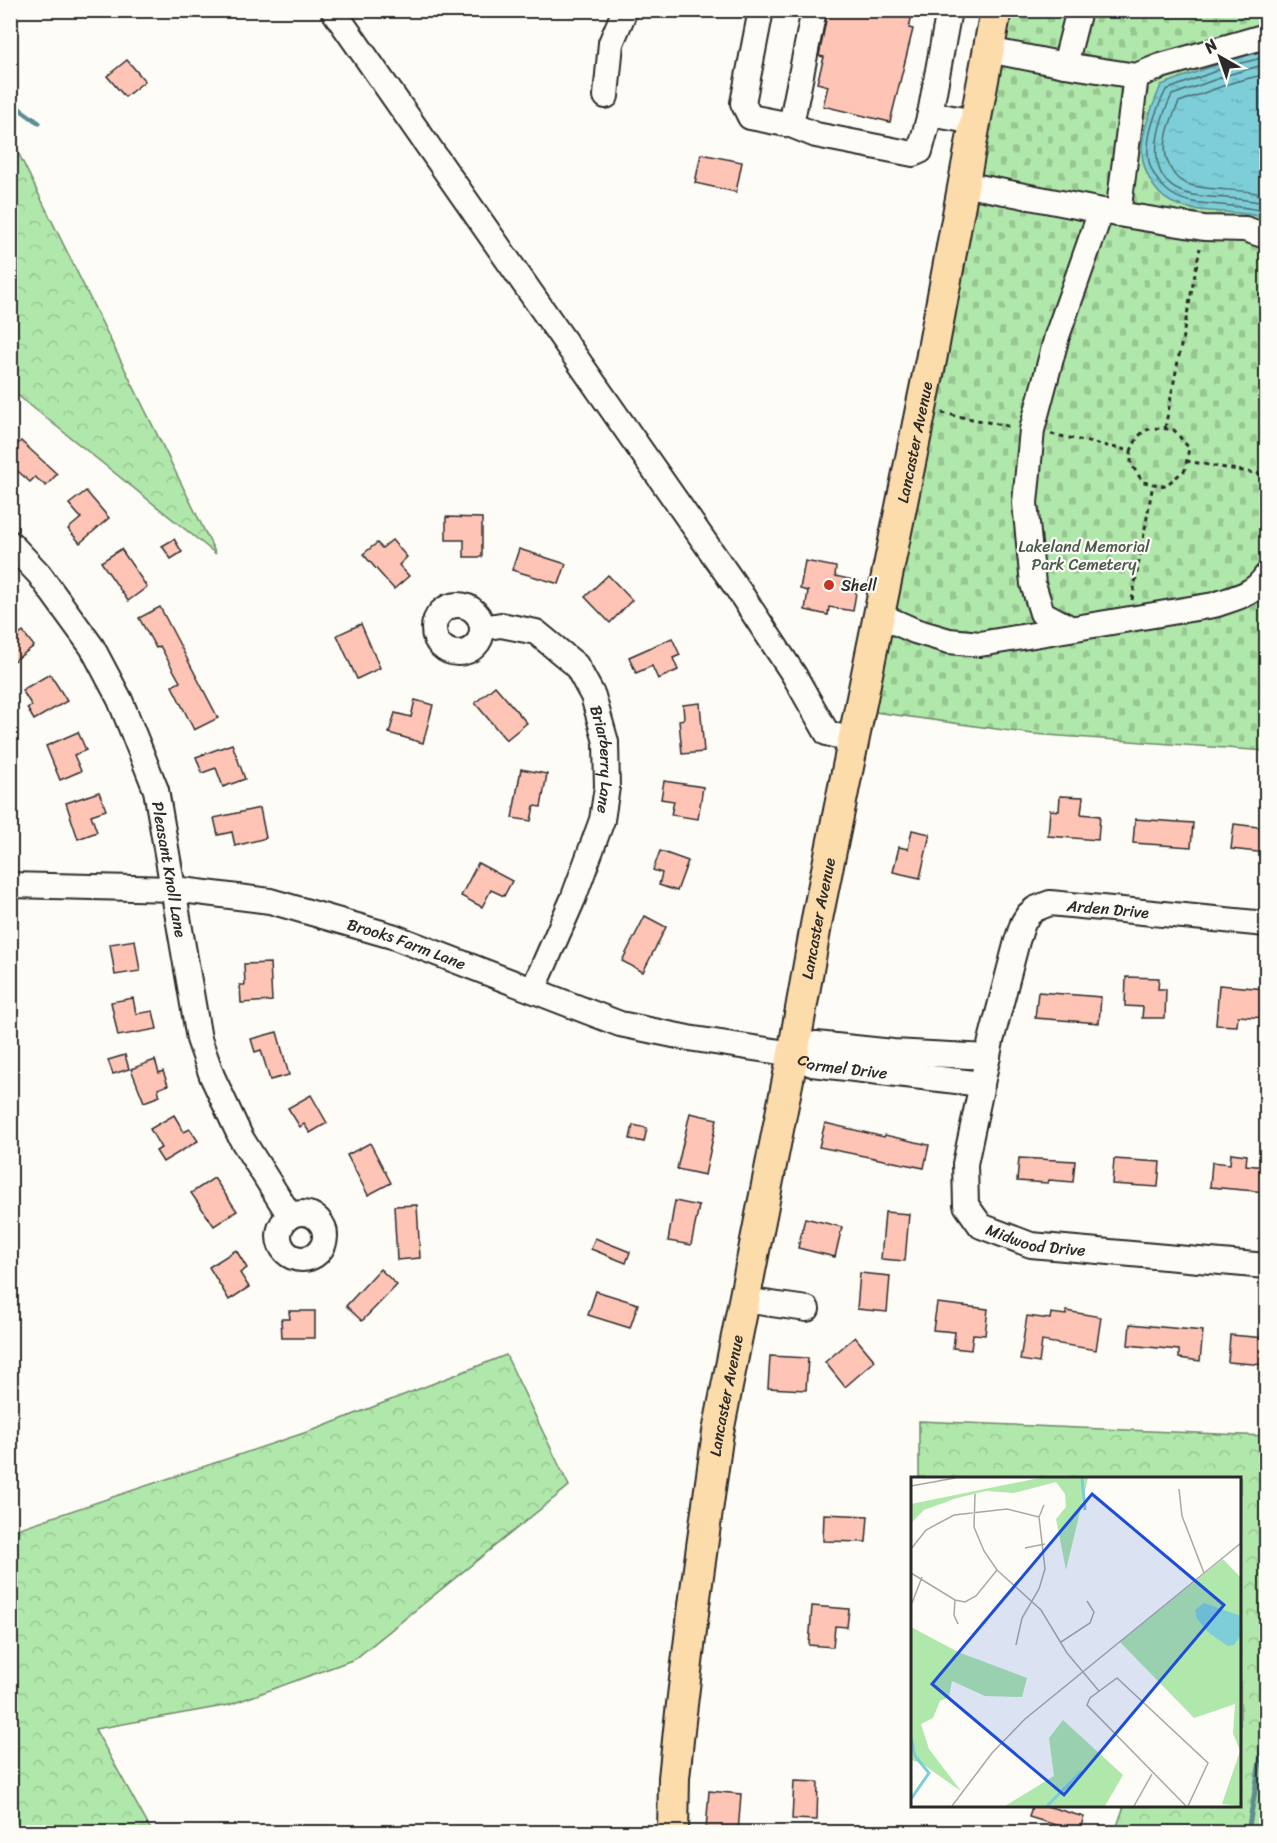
<svg xmlns="http://www.w3.org/2000/svg" width="1277" height="1843" viewBox="0 0 1277 1843" font-family="Sriracha,sans-serif">
<style>
.forest{fill:url(#forest-crowns);stroke:#6e896a;stroke-width:1.5}
.cemetery{fill:url(#cemetery-stones);stroke:#6e896a;stroke-width:1.5}
.water{fill:url(#water-ripples);stroke:#5c8d93;stroke-width:1.5}
.lines{fill:none;stroke-linecap:round;stroke-linejoin:round}
.shore{stroke:#4c6c70;stroke-width:1.5}
.stream{stroke:#5c8d93;stroke-width:5}
.building{fill:#fec4b5;stroke:#2b2b2b;stroke-width:1.5}
.minor-casing{stroke:#2b2b2b;stroke-width:28}
.major-casing{stroke:#2b2b2b;stroke-width:34}
.path{stroke:#2b2b2b;stroke-width:3;stroke-dasharray:4.5 4.5;stroke-linecap:butt}
.minor{stroke:#fdfcf7;stroke-width:24}
.major{stroke:#fddcac;stroke-width:30}
.poi-dot{fill:#c8321e;stroke:#fdfcf7;stroke-width:2}
.labels{text-anchor:middle;dominant-baseline:central;stroke-width:4.5;stroke-linejoin:round;paint-order:stroke}
.street-label{font-size:16px;fill:#2b2b2b;stroke:#fdfcf7}
.park-label{font-size:16px;fill:#4c5a4b;stroke:#fdfcf7}
.poi-label{font-size:16px;fill:#2b2b2b;stroke:#fdfcf7;text-anchor:start}
.inset-river{fill:none;stroke:#7dced8;stroke-width:3}
.inset-road{fill:none;stroke:#a9a8a5;stroke-width:1.5}
.view{fill:#1d4ed8;fill-opacity:0.15;stroke:#1d4ed8;stroke-width:3}
.inset-edge{fill:none;stroke:#2b2b2b;stroke-width:3}
</style>
<defs>
<pattern id="forest-crowns" width="20" height="18" patternUnits="userSpaceOnUse" patternTransform="scale(1.5)"><rect width="20" height="18" fill="#b0e7aa"/><path d="M2 6a3 3 0 1 1 6 0M12 15a3 3 0 1 1 6 0" fill="none" stroke="#98c692"/></pattern>
<pattern id="cemetery-stones" width="16" height="16" patternUnits="userSpaceOnUse" patternTransform="scale(1.5)"><rect width="16" height="16" fill="#b0e7aa"/><path d="M2 7V4a2 2 0 0 1 4 0v3zM10 15v-3a2 2 0 0 1 4 0v3z" fill="#98c692"/></pattern>
<pattern id="water-ripples" width="26" height="14" patternUnits="userSpaceOnUse" patternTransform="scale(1.5)"><rect width="26" height="14" fill="#7dced8"/><path d="M2 4q2-2 4 0t4 0M15 11q2-2 4 0t4 0" fill="none" stroke="#6cb1ba"/></pattern>
</defs>
<rect width="100%" height="100%" fill="#fdfcf7"/>
<filter id="ink" filterUnits="userSpaceOnUse"><feTurbulence type="fractalNoise" baseFrequency=".0167" numOctaves="2"/><feDisplacementMap in="SourceGraphic" scale="12" xChannelSelector="R" yChannelSelector="G"/><feConvolveMatrix kernelMatrix="1 2 1 2 8 2 1 2 1" color-interpolation-filters="sRGB"/></filter>
<g filter="url(#ink)">
<g class="forest">
<path d="M11,138l205,416 -205,-164z"/>
<path d="M506,1355l63,131 -214,173 -126,46 -134,24 57,103h-141v-301l308,-103z"/>
<path d="M919,1421l347,15v396h-151l9,-26h116v-328h-321z"/>
</g>
<path class="cemetery" d="M1005,11h261v740l-233,-17 -165,-23z"/>
<path class="water" d="M1266,50v168c-26,-8 -52,-4 -77,-10 -6,-2 -13,-3 -18,-6 -18,-9 -30,-35 -29,-55 1,-21 12,-43 19,-62l66,-24z"/>
<g class="lines">
<g class="shore">
<path d="M1266,57l-37,9 -63,24c-8,16 -17,38 -18,57 -2,27 19,51 45,55 25,4 49,3 73,10"/>
<path d="M1266,64l-35,10 -59,21c-17,34 -31,90 21,100 25,4 49,2 73,9"/>
<path d="M1266,74l-32,8 -55,20c-8,17 -20,45 -10,63 3,7 7,14 14,17 22,11 58,5 83,13"/>
</g>
<g class="stream">
<path d="M10,102l29,21"/>
<path d="M1248,1832l16,-94 2,-48"/>
</g>
</g>
<g class="building">
<path d="M828,10h85l-4,18 4,1 -23,93 -67,-16 5,-20 -11,-3 7,-26 -5,-1z"/>
<path d="M127,60l18,21 -20,16 -18,-21z"/>
<path d="M701,154l41,8 -6,30 -41,-9z"/>
<path d="M21,441l36,33 -11,12 -11,-9 -5,5 -20,-18v-12z"/>
<path d="M86,491l23,27 -29,25 -12,-14 13,-11 -12,-14z"/>
<path d="M446,517l36,1v39h-18v-17h-18z"/>
<path d="M174,539l8,13 -11,7 -9,-13z"/>
<path d="M392,540l15,17 -8,8 10,11 -15,13 -31,-35 14,-11 5,5z"/>
<path d="M121,549l26,38 -19,14 -27,-39z"/>
<path d="M519,549l47,15 -7,20 -47,-14z"/>
<path d="M805,561l31,6 -1,9 23,5 -5,30 -24,-4 -1,8 -23,-5 3,-19 -8,-2z"/>
<path d="M608,575l24,25 -22,23 -25,-26z"/>
<path d="M160,607l58,111 -24,12 -22,-44 8,-4 -20,-36 -4,2 -17,-30z"/>
<path d="M361,624l19,44 -23,11 -20,-44z"/>
<path d="M23,632l11,14 -24,18v-22z"/>
<path d="M672,638l8,17 -7,3 5,12 -20,9 -6,-13 -16,7 -7,-16z"/>
<path d="M50,674l17,27 -33,19 -7,-12 5,-2 -10,-16z"/>
<path d="M495,686l32,37 -21,17 -31,-37z"/>
<path d="M415,700l18,5 -10,38 -34,-10 6,-20 16,4z"/>
<path d="M700,703l4,49 -22,2 -3,-34 5,-1 -1,-14z"/>
<path d="M78,732l8,18 -12,5 7,16 -21,9 -14,-34z"/>
<path d="M232,744l13,35 -22,8 -7,-19 -14,5 -6,-16z"/>
<path d="M521,769l26,5 -6,33 -7,-1 -3,15 -19,-3z"/>
<path d="M664,781l39,6 -5,32 -27,-4 3,-14 -13,-2z"/>
<path d="M99,792l7,18 -15,5 6,17 -19,7 -12,-36z"/>
<path d="M1060,796l23,1 -2,17 19,2 -2,24 -50,-4 2,-26 9,1z"/>
<path d="M260,808l6,30 -31,8 -3,-14 -14,3 -4,-17z"/>
<path d="M1135,819l58,4 -2,24 -58,-4z"/>
<path d="M1234,824l32,4v25l-35,-4z"/>
<path d="M912,830l18,4 -10,44 -27,-6 6,-25 9,2z"/>
<path d="M660,851l28,10 -11,30 -18,-6 3,-12 -9,-3z"/>
<path d="M478,863l34,18 -8,15 -13,-6 -9,17 -21,-11z"/>
<path d="M645,916l21,11 -23,45 -21,-11z"/>
<path d="M135,940l5,31 -25,4 -5,-31z"/>
<path d="M270,963l2,38 -31,2 -1,-18h5l-1,-21z"/>
<path d="M1126,977l33,1 -1,11h8l-1,29h-23l1,-11 -18,-1z"/>
<path d="M1219,985l47,4v29l-28,-2 -1,10 -21,-1z"/>
<path d="M1038,992l63,5 -2,26 -64,-5z"/>
<path d="M133,998l3,16 17,-3 4,18 -39,7 -7,-34z"/>
<path d="M277,1032l12,43 -19,5 -9,-30 -6,2 -4,-13z"/>
<path d="M125,1055l4,14 -16,5 -5,-14z"/>
<path d="M155,1060l4,13 4,-2 5,14 -10,4 2,7 -16,6 -13,-33z"/>
<path d="M311,1095l16,28 -17,10 -6,-9 -4,3 -12,-19z"/>
<path d="M690,1113l27,6 -12,56 -28,-6z"/>
<path d="M174,1115l10,17 6,-3 8,12 -35,21 -7,-11 5,-3 -11,-19z"/>
<path d="M825,1123l59,14 1,-2 44,10 -5,23 -105,-21z"/>
<path d="M633,1125l14,3 -3,14 -14,-3z"/>
<path d="M370,1143l21,40 -23,12 -21,-40z"/>
<path d="M1231,1153l16,2 -1,10 20,2v25l-56,-5 2,-25 18,2z"/>
<path d="M1019,1158l56,3 -2,21 -24,-2 -1,3 -31,-2z"/>
<path d="M1114,1159l46,3 -2,25 -46,-3z"/>
<path d="M214,1178l23,33 -23,15 -23,-33z"/>
<path d="M675,1201l24,5 -8,39 -23,-4z"/>
<path d="M417,1205l3,53 -23,2 -3,-54z"/>
<path d="M885,1212l24,2 -4,47 -24,-2z"/>
<path d="M805,1218l37,9 -7,30 -37,-9z"/>
<path d="M595,1238l35,14 -4,11 -35,-14z"/>
<path d="M236,1250l11,18 -7,5 9,14 -20,13 -20,-33z"/>
<path d="M380,1269l17,16 -35,36 -16,-15z"/>
<path d="M860,1273l30,3 -3,36 -30,-3z"/>
<path d="M596,1291l42,13 -8,24 -42,-13z"/>
<path d="M937,1303l51,6 -3,26 -12,-1 -2,16 -18,-2 2,-16 -22,-2z"/>
<path d="M289,1311h26v27h-33l-1,-19h9z"/>
<path d="M1066,1311l35,6 -5,33 -54,-9 -3,22 -19,-3 7,-44 23,3 1,-6 15,2z"/>
<path d="M1130,1324l73,7 -3,30 -21,-3v-8l-51,-5z"/>
<path d="M1230,1335l36,3v27l-38,-3z"/>
<path d="M855,1337l20,24 -30,26 -20,-25z"/>
<path d="M770,1356l38,2 -2,32 -38,-2z"/>
<path d="M824,1514l44,2 -2,26 -43,-1z"/>
<path d="M812,1606l37,3 -2,18 -12,-1 -2,21 -24,-2z"/>
<path d="M794,1781l24,1 -1,38 -25,-1z"/>
<path d="M709,1791l32,3 -3,39 -32,-3z"/>
<path d="M1032,1806h15l37,11 -5,15 -50,-15z"/>
</g>
<g class="lines">
<g class="minor-casing">
<g id="minor">
<path d="M333,10l406,581 55,84 33,58 26,8"/>
<path d="M761,10l-18,93 7,14 41,8"/>
<path d="M814,10l-23,115 25,10 97,19 7,-3 10,-37 19,-104"/>
<path d="M988,50l77,15 71,11 25,-10 105,-30"/>
<path d="M1065,65l14,-55"/>
<path d="M606,96l5,-53 14,-33"/>
<path d="M930,114l45,8"/>
<path d="M963,184l155,30 18,-138"/>
<path d="M1118,214l86,14 41,1 21,7"/>
<path id="s1" d="M10,543l29,31 53,73 28,53 36,90 43,249 13,37 29,62 49,78"/>
<circle cx="458" cy="629" r="24"/>
<path d="M879,615l36,16 34,10 31,3 234,-39c20,-7 40,-10 52,-29"/>
<path id="s2" d="M482,628l19,-3 35,7 40,33 17,31 13,46 1,45 -5,33 -29,79 -40,91"/>
<path d="M1070,628l-28,-15 -9,-29 -8,-81 7,-73 25,-94 44,-125"/>
<path id="s3" d="M10,885l164,4 96,12 122,35 228,88 68,14 105,16 19,10 170,20"/>
<path id="s4" d="M1266,924l-216,-21 -15,6 -7,6 -5,8 -6,18 -26,100 -26,123 1,41 15,21 50,19 235,21"/>
<path d="M793,1054l23,-10 77,8 95,5"/>
<circle cx="302" cy="1236" r="23"/>
<path d="M744,1300l63,9"/>
</g>
</g>
<g class="major-casing">
<g id="major">
<path id="s5" d="M673,1832l1,-54 6,-57 15,-124 23,-165 75,-378 25,-140 113,-554 65,-350"/>
</g>
</g>
<g class="path">
<path d="M942,413l70,14"/>
<path d="M1165,428l35,-180"/>
<path d="M1051,434l80,17c10,-24 18,-25 43,-21l15,18 -4,22 -20,16 -22,-4 -12,-18v-13"/>
<path d="M1186,461l80,14"/>
<path d="M1132,600l21,-116"/>
</g>
<use href="#minor" class="minor"/>
<use href="#major" class="major"/>
</g>
</g>
<circle class="poi-dot" cx="829" cy="585" r="6"/>
<g class="labels">
<g class="street-label">
<text stroke="none"><textPath href="#s5" startOffset="1412">Lancaster Avenue</textPath></text>
<text stroke="none"><textPath href="#s2" startOffset="207">Briarberry Lane</textPath></text>
<text stroke="none"><textPath href="#s1" startOffset="370">Pleasant Knoll Lane</textPath></text>
<text transform="translate(1108 909) rotate(5)">Arden Drive</text>
<text stroke="none"><textPath href="#s5" startOffset="926">Lancaster Avenue</textPath></text>
<text stroke="none"><textPath href="#s3" startOffset="404">Brooks Farm Lane</textPath></text>
<text stroke="none"><textPath href="#s3" startOffset="860">Carmel Drive</textPath></text>
<text stroke="none"><textPath href="#s4" startOffset="624">Midwood Drive</textPath></text>
<text stroke="none"><textPath href="#s5" startOffset="440">Lancaster Avenue</textPath></text>
</g>
<g class="park-label">
<text x="1084" y="546">Lakeland Memorial<tspan x="1084" dy="18">Park Cemetery</tspan></text>
</g>
<g class="poi-label">
<text x="841" y="585">Shell</text>
</g>
</g>
<g transform="translate(911 1477)">
<rect width="330" height="330" fill="#fdfcf7"/>
<path d="M128,1h49l-22,92 -10,-51 10,-12 -1,-13 -9,-12 -42,11 -28,-2 -29,7 -33,12 -13,13v-19zM0,150l47,25 69,26 -5,19 -37,-1 -33,-15 -3,16 -9,4 -7,17 -12,6 8,25 32,42 -40,-28 -10,-3zM330,225v104l-19,-2 18,-53 -7,-18 2,-29zM152,243l60,55 -18,31h-100l49,-30 -5,-38z" fill="#b0e7aa"/>
<path d="M312,82l18,19v124l-47,16 -74,-76z" fill="#b0e7aa"/>
<path d="M293,126l37,13v19l-7,10 -6,1 -19,-13 -12,-14 -2,-9z" fill="#7dced8"/>
<path class="inset-river" d="M171,1l3,32M0,260l4,19 14,17 -18,26M136,329l35,-35"/>
<path class="inset-road" d="M0,9l44,-8M268,12l3,27 22,57M64,17l-1,33 10,24 13,19 44,40 26,43 32,38M114,71l20,-4M0,72l15,-19 28,-15 53,-6 32,8M0,96l44,27 10,2 11,-6 21,-26M44,123l-1,15 4,9M1,126l10,-26M150,165l29,-19 4,-11 -7,-11M105,168l6,-27 17,-29 6,-20 -6,-52 5,-12M41,329l40,-53 33,-34 216,-176M223,329l18,-32M275,329l-99,-101 3,-7 27,-20 91,85 -20,43"/>
<path class="view" d="M181,17l132,111 -160,190 -132,-111z"/>
<rect width="330" height="330" class="inset-edge"/>
</g>
<rect width="1277" height="1843" fill="none" stroke="#fdfcf7" stroke-width="36"/>
<rect x="18" y="18" width="1241" height="1807" fill="none" stroke="#2b2b2b" stroke-width="2" filter="url(#ink)"/>
<g transform="translate(1220 57) rotate(320)" stroke="#fdfcf7" stroke-width="4.5" paint-order="stroke">
<path d="M0-4.5L10 22L0 15L-10 22Z" fill="#2b2b2b"/>
<text y="-9" font-size="16" font-weight="bold" text-anchor="middle" fill="#2b2b2b">N</text>
</g>
</svg>
